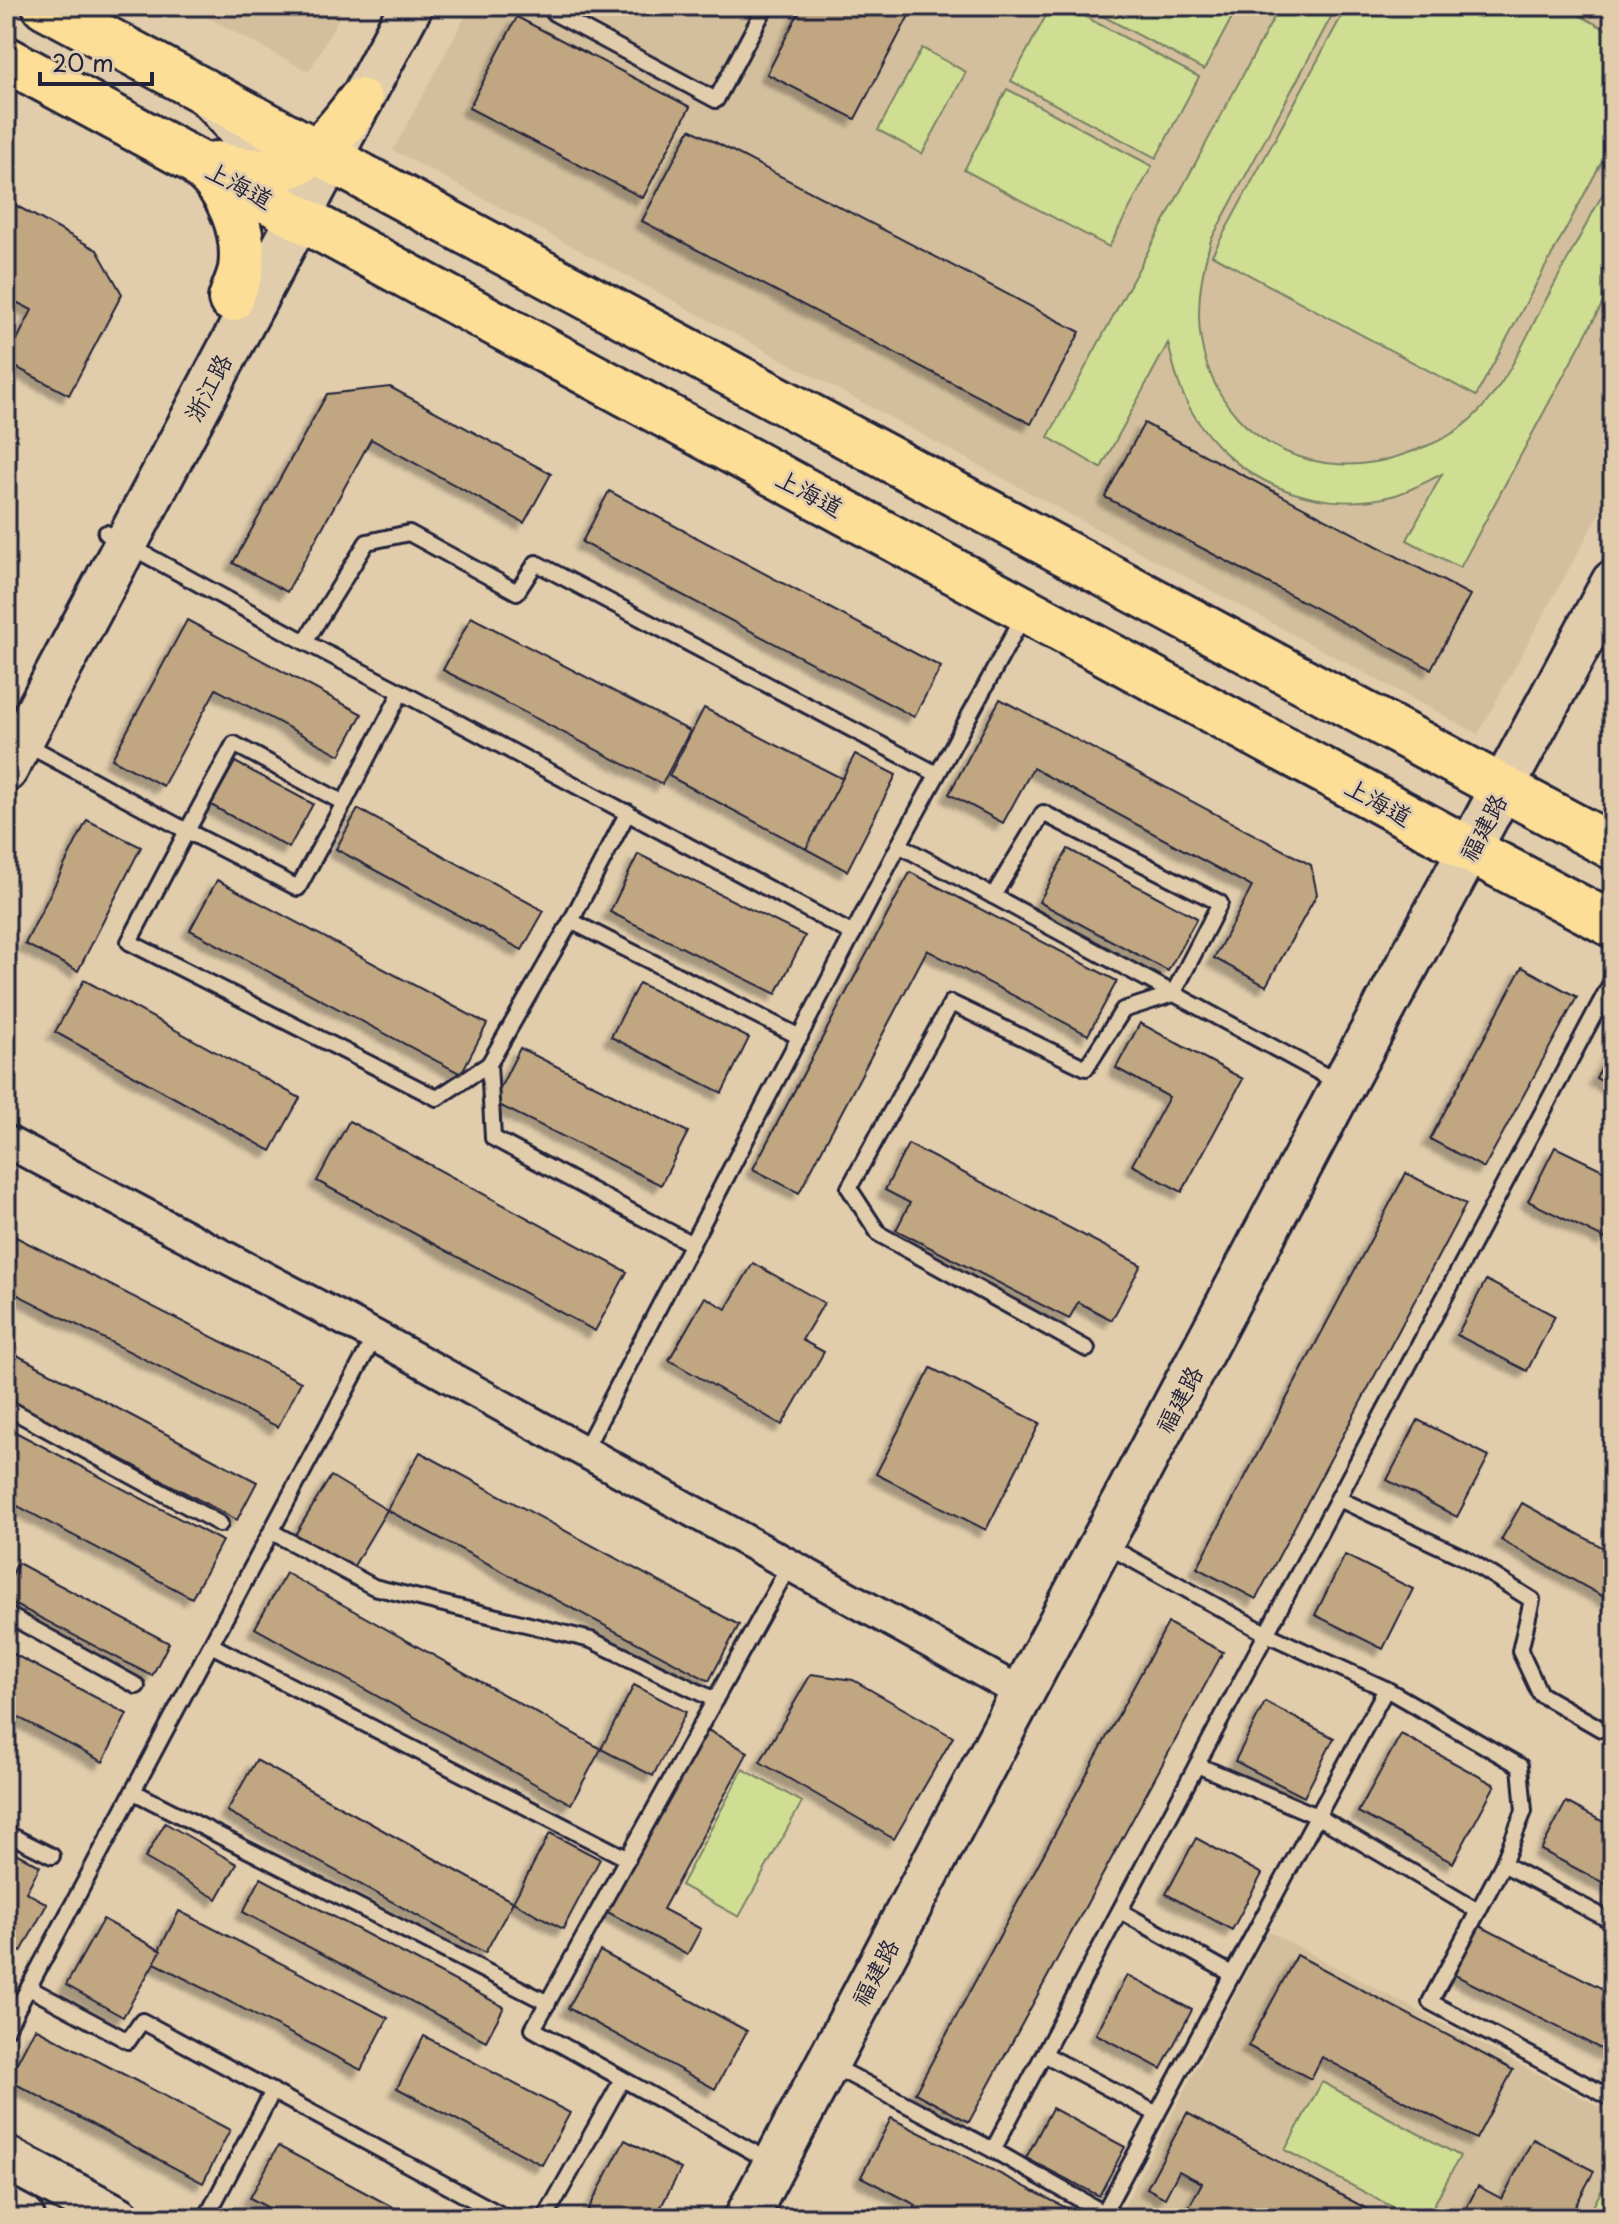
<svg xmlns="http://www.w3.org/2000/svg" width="1619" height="2224" viewBox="0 0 1619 2224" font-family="'Playpen Sans','LXGW WenKai TC',sans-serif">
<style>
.built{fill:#d3bf9d}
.green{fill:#cfde92;stroke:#788066;stroke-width:2}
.building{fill:#c0a782;stroke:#22223b;stroke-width:2;filter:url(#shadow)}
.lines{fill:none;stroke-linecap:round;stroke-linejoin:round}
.lane-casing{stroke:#22223b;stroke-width:20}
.street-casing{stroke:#22223b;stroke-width:36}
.secondary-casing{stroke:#22223b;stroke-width:48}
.primary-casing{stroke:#22223b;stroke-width:50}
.lane{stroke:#e1cdac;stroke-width:14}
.street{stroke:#e1cdac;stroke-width:30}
.secondary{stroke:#e1cdac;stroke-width:42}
.primary{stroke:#fdde96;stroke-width:44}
.labels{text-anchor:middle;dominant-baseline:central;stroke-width:6;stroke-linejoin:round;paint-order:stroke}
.street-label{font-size:24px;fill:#22223b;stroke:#e1cdac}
</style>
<defs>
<filter id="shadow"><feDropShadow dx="-7" dy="7" stdDeviation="2" flood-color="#0004"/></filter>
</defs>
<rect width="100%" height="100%" fill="#e1cdac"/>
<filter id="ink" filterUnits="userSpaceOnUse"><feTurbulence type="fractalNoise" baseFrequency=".0125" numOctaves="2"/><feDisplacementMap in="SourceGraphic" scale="16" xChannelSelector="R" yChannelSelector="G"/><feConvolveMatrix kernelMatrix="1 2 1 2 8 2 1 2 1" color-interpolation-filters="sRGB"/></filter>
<g filter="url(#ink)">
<g class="built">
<path d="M186,6h159l-36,66z"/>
<path d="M471,6h1142v483l-135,245 -1085,-584z"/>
<path d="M1268,1931l345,183v104h-495z"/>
</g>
<g class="green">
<path d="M1051,6h14l134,71 -43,81 -145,-77z"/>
<path d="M1084,6h154l-34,64z"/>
<path d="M1280,6h57l-126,234c-12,40 -18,84 -4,125 28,82 113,117 192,91 21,-7 44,-15 61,-28 40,-29 59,-77 81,-119 24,-45 48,-90 72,-134v109l-153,284 -53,-28 35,-66c-17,8 -32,17 -50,22 -78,20 -160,-16 -200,-84 -13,-21 -18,-45 -24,-69l-67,125 -53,-31z"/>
<path d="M1347,6h215l51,27v108l-137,255 -264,-141z"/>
<path d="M922,48l44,24 -44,82 -44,-24z"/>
<path d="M1007,89l145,77 -43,81 -145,-77z"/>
<path d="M743,1769l59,33 -63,115 -58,-32z"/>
<path d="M1322,2082l138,74 -33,62h-14l-128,-68z"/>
<path d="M1607,2180l6,3v35h-26z"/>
</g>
<g class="building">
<path d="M802,6h112l-59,113 -88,-45z"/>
<path d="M517,17l173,90 -47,91 -174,-90z"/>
<path d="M690,129l390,203 -49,92 -389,-203z"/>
<path d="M6,200l91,50 25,44 -53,101 -63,-33 26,-52 -26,-13z"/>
<path d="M390,387l161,87 -27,49 -153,-84 -84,153 -54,-29 94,-169z"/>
<path d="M1144,423l326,172 -39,74 -326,-172z"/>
<path d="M609,491l332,176 -27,50 -332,-175z"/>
<path d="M471,617l219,114 -28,53 -219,-114z"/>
<path d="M187,620l175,94 -22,41 -124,-66 -53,97 -51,-27z"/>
<path d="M1000,699l311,166 6,29 -51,92 -52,-28 38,-71 -219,-119 -30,55 -54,-29z"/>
<path d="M704,708l141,72 -39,69 -137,-73z"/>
<path d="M855,754l41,21 -49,96 -41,-22z"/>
<path d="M235,762l78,42 -24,44 -78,-43z"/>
<path d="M358,809l186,102 -22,39 -186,-101z"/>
<path d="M87,820l54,27 -63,124 -53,-27z"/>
<path d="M1068,849l129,69 -29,53 -129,-69z"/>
<path d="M638,854l167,82 -29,58 -166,-82z"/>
<path d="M910,872l207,109 -29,54 -161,-85 -128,243 -46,-24z"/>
<path d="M217,880l270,144 -26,50 -271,-144z"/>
<path d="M1522,967l55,30 -93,171 -54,-29z"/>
<path d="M84,980l216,118 -29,53 -216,-119z"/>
<path d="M639,983l110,55 -27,55 -111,-56z"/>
<path d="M1140,1023l103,56 -61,113 -50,-27 37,-68 -53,-29z"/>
<path d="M1613,1046v41l-17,-9z"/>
<path d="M520,1048l168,84 -27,53 -168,-83z"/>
<path d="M349,1121l278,151 -32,59 -278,-150z"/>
<path d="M908,1144l233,121 -29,55 -34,-18 -9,17 -173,-89 14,-27 -25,-13z"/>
<path d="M1555,1147l58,28v47l-8,17 -77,-38z"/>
<path d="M1406,1173l60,31 -210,395 -59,-31z"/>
<path d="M6,1232l295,150 -23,45 -272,-138z"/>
<path d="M753,1263l71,40 -22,37 22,12 -42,73 -113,-65 36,-63 21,12z"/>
<path d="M1486,1280l69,36 -28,55 -70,-36z"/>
<path d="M13,1353l244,129 -20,38 -231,-122v-31z"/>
<path d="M931,1368l109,55 -54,107 -110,-56z"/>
<path d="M1418,1420l71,36 -32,61 -70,-37z"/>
<path d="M6,1427l216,114 -30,57 -186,-98z"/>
<path d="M420,1452l319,173 -30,56 -322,-171z"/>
<path d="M331,1476l56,34 -35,59 -57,-34z"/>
<path d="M1522,1503l91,50v49l-112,-62z"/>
<path d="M1345,1555l68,34 -30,60 -68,-34z"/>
<path d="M18,1563l151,80 -17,33 -146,-76v-14z"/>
<path d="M286,1573l315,176 -30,55 -316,-176z"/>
<path d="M1168,1623l55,29 -254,470 -54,-29z"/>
<path d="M6,1650l121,64 -24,48 -97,-51z"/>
<path d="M811,1674l42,6 100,57 -59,102 -134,-77z"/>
<path d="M634,1685l52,27 -33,64 -52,-27z"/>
<path d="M1265,1702l69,36 -30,59 -69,-36z"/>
<path d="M702,1727l46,25 -85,157 38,20 -14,26 -83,-45z"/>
<path d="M1401,1734l94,51 -42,78 -95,-51z"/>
<path d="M256,1760l257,142 -28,51 -258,-142z"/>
<path d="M1566,1802l47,25v61l-72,-38z"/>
<path d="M165,1823l72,41 -20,35 -72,-41z"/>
<path d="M550,1833l50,26 -37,70 -50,-27z"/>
<path d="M1196,1838l66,36 -30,56 -66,-36z"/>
<path d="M6,1848l34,18 -14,26 21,12 -26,48 -15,-8z"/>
<path d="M261,1878l243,129 -18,34 -243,-129z"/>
<path d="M179,1911l209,107 -27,52 -208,-108z"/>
<path d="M103,1919l58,32 -38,66 -57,-32z"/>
<path d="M1478,1925l135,69v75l-5,-3 5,-11 -160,-81z"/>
<path d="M600,1951l147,80 -32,58 -147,-81z"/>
<path d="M1297,1955l216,115 -37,69 -154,-82 -11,22 -63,-33z"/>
<path d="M1127,1975l65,35 -31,59 -65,-35z"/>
<path d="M35,2028l195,102 -27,53 -195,-103z"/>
<path d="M424,2036l146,77 -28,52 -145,-77z"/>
<path d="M1052,2108l73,39 -26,49 -73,-38z"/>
<path d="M1187,2113l197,105h-201l19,-35 -23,-12 -14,27 -18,-10z"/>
<path d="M891,2118l193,99 -175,1 7,-13 -55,-28z"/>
<path d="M1533,2139l61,32 -25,47h-108l17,-32 24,13z"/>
<path d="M625,2140l56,29 -26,49h-71z"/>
<path d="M278,2146l135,72h-126l-37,-20z"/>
</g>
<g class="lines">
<g class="lane-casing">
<g id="lane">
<path d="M558,6l-4,7 162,87 50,-94"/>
<path d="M106,533l199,109 62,-100 42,-9 108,59 19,-29 401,211"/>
<path d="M401,692l452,242"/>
<path d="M24,743l163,88 47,-87 110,59 57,-111 -96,-50"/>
<path d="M344,803l-46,85 -111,-57 -58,111 308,156 52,-34"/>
<path d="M628,812l-57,109 229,116"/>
<path d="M899,845l440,238"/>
<path d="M993,896l50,-83 177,90 -47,91 -50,16 -37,58 -135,-65 -102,185 30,46 208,115"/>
<path d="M571,921l-82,143 4,74 199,106"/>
<path d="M6,1407l214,117"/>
<path d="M584,1451l315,-606 126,-232"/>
<path d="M1339,1499l126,59 67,42 -12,51 20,43 61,35"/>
<path d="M272,1532l102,55 217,53 124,60"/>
<path d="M6,1614l131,72"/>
<path d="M211,1645l417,214"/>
<path d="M1386,1689l134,77 4,45 -21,53 110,58"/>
<path d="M1197,1765l120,51 161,95"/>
<path d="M134,1792l414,211"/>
<path d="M6,1833l46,23"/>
<path d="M1503,1864l-73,138 183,97"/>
<path d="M1120,1911l112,63"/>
<path d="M29,1988l99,53 14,-20 365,197"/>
<path d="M6,2030l369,-694"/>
<path d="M1044,2054l113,60"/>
<path d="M831,2065l162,85 620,-1171"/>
<path d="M993,2150l111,63"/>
<path d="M771,2162l-238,-133 257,-465"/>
<path d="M206,2218l67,-127"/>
<path d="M545,2218l77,-138"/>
<path d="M1101,2218l285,-529 -119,-55 -161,-89"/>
</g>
</g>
<g class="street-casing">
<path id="street" d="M6,1141l369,195 647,357"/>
</g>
<g class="secondary-casing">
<g id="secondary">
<path d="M207,95c30,28 56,65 60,107"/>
<path d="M6,770l405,-764"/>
<path d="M6,2158l113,60"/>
<path d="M6,2209l17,9"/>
<path d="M746,2218l597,-1133 270,-503"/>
</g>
</g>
<g class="primary-casing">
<g id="primary">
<path d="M45,6l1568,841"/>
<path d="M6,59l1464,791 143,75"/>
<path d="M216,164c74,21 103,-8 144,-63"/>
<path d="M201,167c29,24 45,65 40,102 -2,10 -7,20 -10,30"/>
</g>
</g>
<use href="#lane" class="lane"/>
<use href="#street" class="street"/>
<use href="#secondary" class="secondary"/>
<use href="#primary" class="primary"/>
</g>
</g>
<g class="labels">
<g class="street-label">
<text transform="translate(240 184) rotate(28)">上海道</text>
<text transform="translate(207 387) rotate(-62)">浙江路</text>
<text transform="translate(810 492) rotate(28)">上海道</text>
<text transform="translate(1379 801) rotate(29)">上海道</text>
<text transform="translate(1482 827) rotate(-62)">福建路</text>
<text transform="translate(1178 1399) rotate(-62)">福建路</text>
<text transform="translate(874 1972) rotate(-62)">福建路</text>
</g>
</g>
<rect width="1619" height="2224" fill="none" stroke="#e1cdac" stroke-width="32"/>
<rect x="16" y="16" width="1587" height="2192" fill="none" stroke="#22223b" stroke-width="3" filter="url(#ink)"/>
<path d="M40 72v12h112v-12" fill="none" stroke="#22223b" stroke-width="4"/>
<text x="52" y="72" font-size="24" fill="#22223b" stroke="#e1cdac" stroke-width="6" paint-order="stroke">20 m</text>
</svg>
